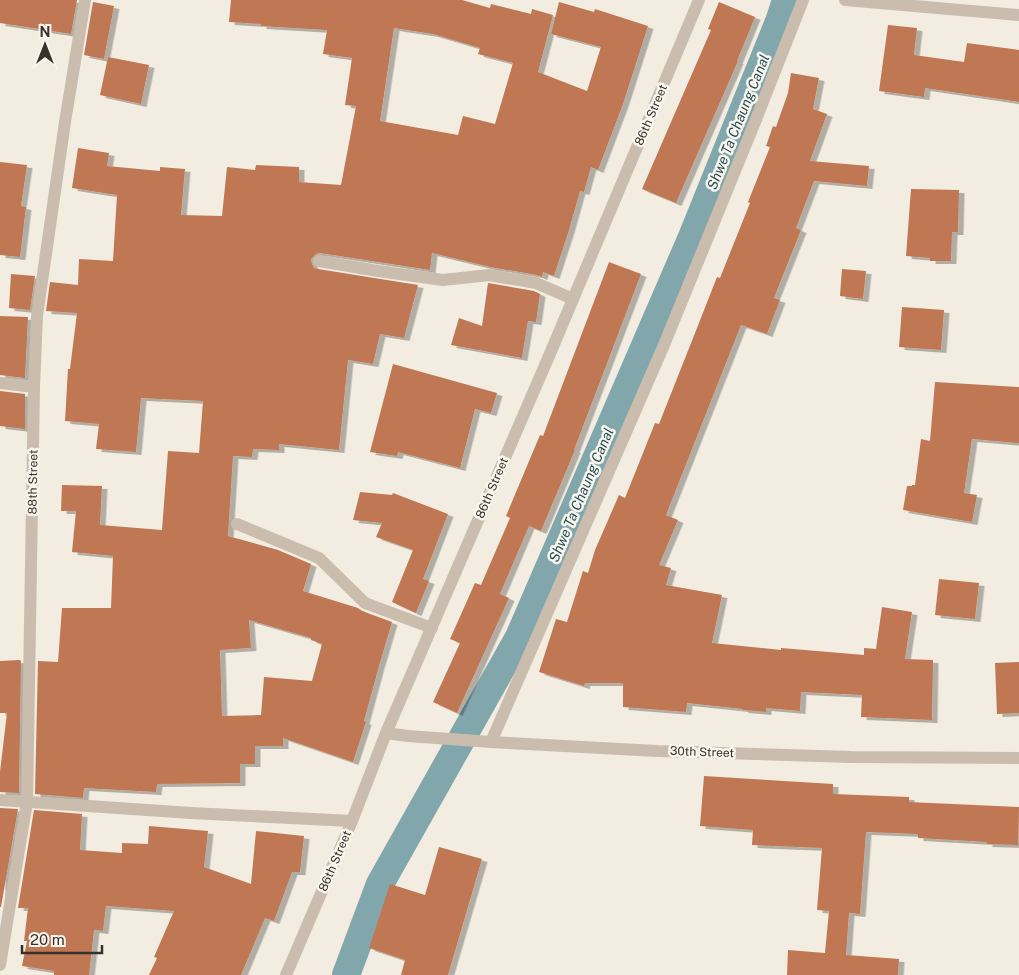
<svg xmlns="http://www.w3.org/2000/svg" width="1019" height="975" viewBox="0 0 1019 975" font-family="'Public Sans',sans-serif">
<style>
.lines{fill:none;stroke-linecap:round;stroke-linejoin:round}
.canal{stroke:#81a7ad;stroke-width:28}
.building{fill:#bf7852;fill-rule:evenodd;filter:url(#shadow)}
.minor{stroke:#cabdad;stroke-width:12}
.labels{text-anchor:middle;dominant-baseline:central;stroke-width:5;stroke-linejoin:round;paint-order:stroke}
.street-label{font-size:12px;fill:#39312b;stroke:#faf5ed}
.water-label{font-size:14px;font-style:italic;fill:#234f58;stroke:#faf5ed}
</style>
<defs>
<filter id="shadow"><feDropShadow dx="5.5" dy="3" stdDeviation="0" flood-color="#0004"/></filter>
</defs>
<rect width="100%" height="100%" fill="#f2ece1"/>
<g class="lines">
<path class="canal" d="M346,975l34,-91 139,-247 173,-400 88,-218 6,-19"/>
</g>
<g class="building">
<path d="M0,0h77l-6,34 -71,-11z"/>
<path d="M231,0h231l28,8 1,-4 40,10 1,-5 21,6 -15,57 49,19 14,-44 -50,-13 8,-32 35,10 1,-3 53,17 -25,78 -25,66 -7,-3 -7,25 -4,-1 -11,39 -15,46 -11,-4 -1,5 -5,-2 -47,-8 -58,-14 -2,17 -110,-17 -4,1 -5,5 1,5 2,4 4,1 100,16 -14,53 -24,-4 -7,30 -25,-4 -9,90 -60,-6v6l-26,-1 -1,8 -19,-1 -5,80 50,14 33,14 -8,27 55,17 4,3 30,11 -13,44 -15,55 2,1 -13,40 -70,-24v8h-28v18h-15v19l-83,1 -1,8 -72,-4 -1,10 -48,-4 3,-133 20,1 4,-54h49l2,-52 -41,-4 4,-41h-15l1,-26 40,1 -2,39 62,5 6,-79 31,2 4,-52 -62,-3 -5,54 -40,-3 3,-25 -34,-3 3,-52h2l7,-56 -31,-2 4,-29 28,3 1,-26 34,2 4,-66 -45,-7 6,-40 31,5 -2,13 53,5v-4l25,2 -4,46 41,1 5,-49 28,3 1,-5 43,2v15l42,3 15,-79 -11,-1 7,-47 -29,-4 4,-24 -66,-4v-2l-32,-2zM394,28l39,6 47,14 -2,6 35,9 -18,61 -32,-8 -5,19 -78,-14zM249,620l62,18v2l11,4 -10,37 -48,-4 -3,38 -39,1 -2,-66 31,-2z"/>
<path d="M93,2l21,4 -10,53 -20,-4z"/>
<path d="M719,2l36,15 -18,44h1l-62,142 -34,-14 69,-159 -3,-1z"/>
<path d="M888,25l29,3 -3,27 50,7 3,-19 52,7v52l-94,-14 -1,9 -45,-6z"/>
<path d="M108,57l41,8 -8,39 -41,-9z"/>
<path d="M791,73l28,5 -6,31 14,5 -17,47 59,5 -2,20 -53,-5 -18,47 5,2 -27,68 6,2 -13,34 -26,-9 -75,190 12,5 -19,45 12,3 -5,17 56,10 -10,48 69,7v-2l83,7v-7l12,1 6,-42 30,5 -7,47 28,1 -1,60 -71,-3 1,-22 -61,-3 -1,19 -34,-3v4l-23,-2v-1l-56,-6 -1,9 -63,-5v-24h-38l-1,3 -45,-14 17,-53 11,3 16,-51 5,2 7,-23 24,-55 6,3 30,-75 4,1 38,-96 20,-51 3,1 30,-75 -2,-1 22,-55 -4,-1 7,-20 3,1 12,-34z"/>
<path d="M0,162l27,3 -6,41 5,1 -6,50 -20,-2z"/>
<path d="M911,189l48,1 -1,42h-6l-1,29h-21v-3l-24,-2z"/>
<path d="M609,262l32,12 -67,176h1l-34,81 -12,-5 -29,68 9,4 -52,115 -24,-11 27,-59 -10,-4 25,-56 6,2 29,-67 -4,-2 34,-81 3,1z"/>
<path d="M842,269l24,2 -3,28 -23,-3z"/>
<path d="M11,274l24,2 -5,34 -21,-2z"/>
<path d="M488,283l46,8 6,3 -4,28 -8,-1 -6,37 -71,-13 8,-27 23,8z"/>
<path d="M902,307l42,3 -3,40 -42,-3z"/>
<path d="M0,316l28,1 -3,61 -25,-3z"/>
<path d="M393,364l104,29 -6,20 -16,-4 -15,59 -62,-16 -1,4 -27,-4z"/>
<path d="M935,382l84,5v56l-47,-4 -8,54 13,2 -5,27 -69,-12 4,-24h5v-1h3l6,-46 9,2z"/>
<path d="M0,391l25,3v35l-25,-3z"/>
<path d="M360,492l32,3 1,-2 55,21 -25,65 6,2 -13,32 -24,-11 21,-52 -37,-13 6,-14 -29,-3z"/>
<path d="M939,579l40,4 -4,36 -40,-4z"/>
<path d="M20,660l1,1 -2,132 -19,-1v-20l7,-59h-7v-52z"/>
<path d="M1019,662v51l-22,1 -2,-51z"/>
<path d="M704,776l129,8v10l76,3v5l110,5 -1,38 -31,-1v-2l-69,-4v-4l-52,-2 -6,82 -11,-1 -3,42 53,4 -1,16h-111l1,-25 37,3 4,-42 -12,-1 5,-62 -70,-3 1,-15 -53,-4z"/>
<path d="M0,808l18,1 -17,98h-1z"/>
<path d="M34,810l48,4 -2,36 42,3v-10l26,1 1,-18 59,5 -4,36 47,17 5,-53 48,5 -4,36h-8l-18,49 -9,-3 -24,57h-92l8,-17 -3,-1 20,-46 -68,-5 -3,25 -9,-1 -5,45h-35v-4l-32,-5 5,-25h-3l4,-33h-10z"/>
<path d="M439,847l43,12 -34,116h-47l4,-15 -36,-12 21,-64 35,11z"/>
</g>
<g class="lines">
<g class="minor">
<path d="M845,0l174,15"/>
<path d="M319,261l59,10 65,9 46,-5 47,8 37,16"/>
<path d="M0,383l34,4"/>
<path d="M237,524l82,34 46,45 67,25"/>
<path d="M386,733l22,3 83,6 166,9 194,6 168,1"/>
<path d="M491,742l173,-397 91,-223 48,-122"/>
<path d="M0,800l191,13 161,8"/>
<path d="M0,965l27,-163 7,-415 3,-71 28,-194 20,-122"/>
<path d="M286,975l66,-154 34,-88 166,-384 147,-349"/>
</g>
</g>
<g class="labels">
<g class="street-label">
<text transform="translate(651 115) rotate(-67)">86th Street</text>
<text transform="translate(33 482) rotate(-89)">88th Street</text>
<text transform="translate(492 488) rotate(-67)">86th Street</text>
<text transform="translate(702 752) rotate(2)">30th Street</text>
<text transform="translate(335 861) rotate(-67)">86th Street</text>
</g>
<g class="water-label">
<text transform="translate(738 122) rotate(-68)">Shwe Ta Chaung Canal</text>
<text transform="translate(581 495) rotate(-67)">Shwe Ta Chaung Canal</text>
</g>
</g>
<g transform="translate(45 45)" stroke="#faf5ed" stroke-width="4" paint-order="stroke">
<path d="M0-4L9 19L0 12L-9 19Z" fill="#39312b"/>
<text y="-8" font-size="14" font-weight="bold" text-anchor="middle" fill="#39312b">N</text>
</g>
<path d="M22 945v8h80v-8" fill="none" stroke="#39312b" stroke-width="2.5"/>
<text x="30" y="945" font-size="15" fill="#39312b" stroke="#faf5ed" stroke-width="4" paint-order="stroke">20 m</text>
</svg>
